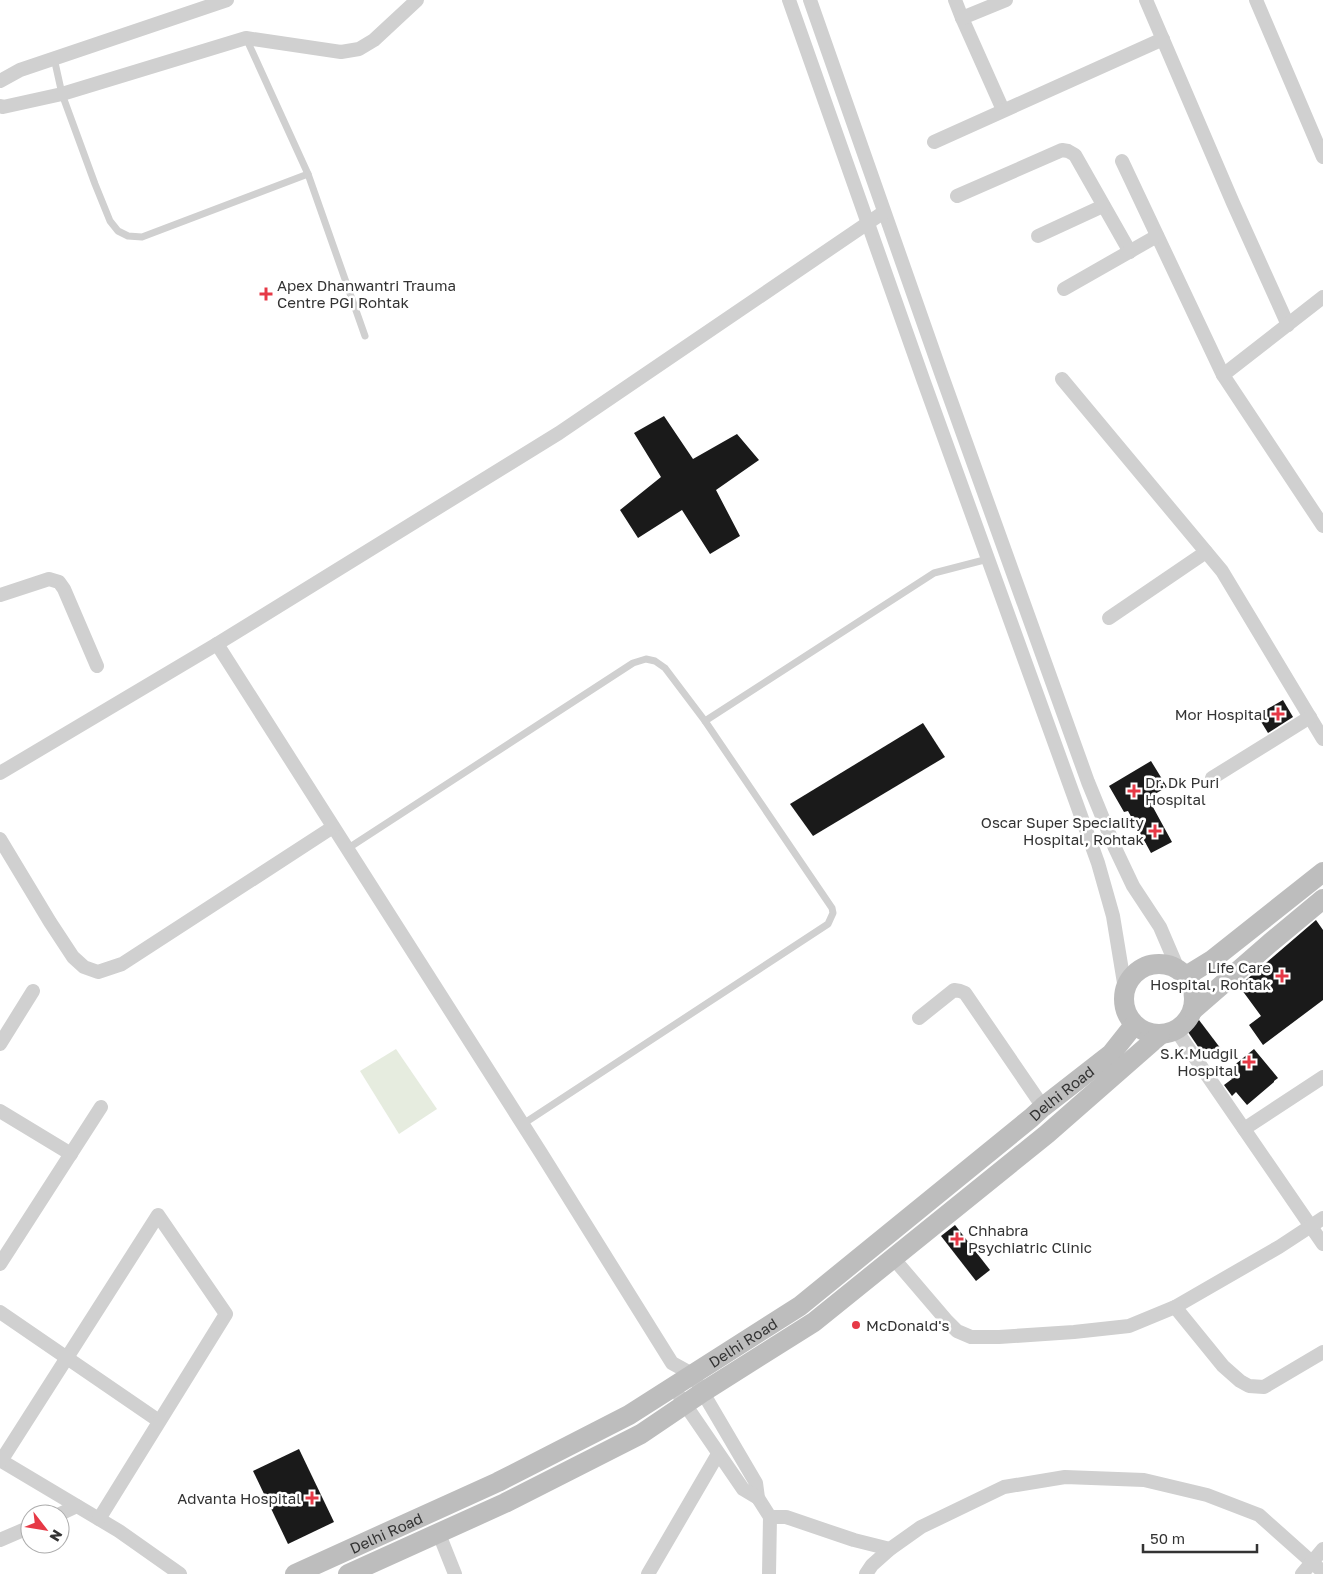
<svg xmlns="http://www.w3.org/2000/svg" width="1323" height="1574" viewBox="0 0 1323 1574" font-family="'Golos Text',sans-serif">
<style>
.green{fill:#e6ecdf}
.building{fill:#1a1a1a}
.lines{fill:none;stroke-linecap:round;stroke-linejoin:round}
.service{stroke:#d0d0d0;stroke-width:7}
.minor{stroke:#d0d0d0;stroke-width:14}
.secondary{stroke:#bdbdbd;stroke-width:20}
.poi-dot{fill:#e63946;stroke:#fff;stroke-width:2}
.labels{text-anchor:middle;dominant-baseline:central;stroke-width:5;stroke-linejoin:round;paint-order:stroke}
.poi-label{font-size:15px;fill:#333;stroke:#fff;text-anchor:end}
.street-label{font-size:15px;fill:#333;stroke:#fff}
</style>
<rect width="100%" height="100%" fill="#fff"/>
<path class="green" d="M396,1049l41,60 -38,25 -39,-63z"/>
<g class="building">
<path d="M664,416l29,43 44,-25 22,26 -43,30 24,46 -30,18 -28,-44 -44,28 -18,-28 41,-33 -27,-44z"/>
<path d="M1283,700l10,17 -25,16 -11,-18z"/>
<path d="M923,723l22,34 -132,79 -23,-32z"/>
<path d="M1151,761l16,26 -19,11 24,44 -21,11 -23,-42 -4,1 -15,-26z"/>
<path d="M1316,920l7,10v70l-60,45 -14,-20 12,-9 -22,-30z"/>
<path d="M1199,1020l22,29 -14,11 -21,-31z"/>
<path d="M1254,1049l24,29 -4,3v1l-27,23 -11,-13 -4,4 -8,-11 8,-6 -6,-7z"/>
<path d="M955,1225l35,45 -14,11 -35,-45z"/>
<path d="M299,1449l35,73 -46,22 -35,-73z"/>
</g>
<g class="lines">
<g class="service">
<path d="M246,38l62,136 57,162"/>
<path d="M54,58l8,36 33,90 15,37 8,10 10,5 14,1 166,-63"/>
<path d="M705,721l229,-148 54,-14"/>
<path d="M347,849l286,-186 13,-4 9,2 10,7 40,53 127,187 1,5 -5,11 -305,200"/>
</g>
<g class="minor">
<path d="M789,0l135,382 174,481 15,53 12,73"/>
<path d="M810,0l131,373 147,409 27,66 18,38 27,41 18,42"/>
<path d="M955,0l7,18 41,92"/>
<path d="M1146,0l87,203 55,122"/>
<path d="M1256,0l67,157"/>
<path d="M962,18l44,-18"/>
<path d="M0,81l20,-11 207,-70"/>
<path d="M0,106l3,1 59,-13 184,-56 95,14 18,-3 15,-9 43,-40"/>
<path d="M934,142l229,-103"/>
<path d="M1122,161l101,214 100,151"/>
<path d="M957,196l105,-46 6,1 7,4 55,97"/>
<path d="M1038,236l65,-30"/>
<path d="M1064,289l93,-53"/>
<path d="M1223,375l100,-78"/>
<path d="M1062,379l160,192 101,168"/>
<path d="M0,595l49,-16 10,3 5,7 33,77"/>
<path d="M1109,618l97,-66"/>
<path d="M217,644l324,509 131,210 20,11 64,109 2,15 12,19 -1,57"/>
<path d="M0,773l217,-129 342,-211 325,-221"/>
<path d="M1212,778l98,-61"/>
<path d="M0,839l50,83 23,35 11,10 14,5 24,-8 211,-137"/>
<path d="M919,1018l35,-28 6,1 5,2 78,114"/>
<path d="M1176,1030l147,214"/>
<path d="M0,1044l33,-53"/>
<path d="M0,1111l71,43"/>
<path d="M1244,1129l79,-52"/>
<path d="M894,1259l53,62 10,10 14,6h28l75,-5 55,-6 46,-19 104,-60 44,-29"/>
<path d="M0,1264l101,-157"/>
<path d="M1175,1307l48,59 17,15 9,5 15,1 59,-35"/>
<path d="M0,1312l159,109"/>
<path d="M680,1397l63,92 15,9"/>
<path d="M0,1460l119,71 61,43"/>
<path d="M1,1461l157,-246 68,99 -127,205"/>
<path d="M60,1514l17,-8"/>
<path d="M770,1517h16l68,23 36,9"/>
<path d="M439,1534l16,40"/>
<path d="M0,1540l30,-13"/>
<path d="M648,1574l70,-120"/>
<path d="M866,1574l6,-9 18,-16 31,-22 83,-40 61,-10 79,3 63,15 52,20 64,57"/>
<path d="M1302,1574l21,-25"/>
</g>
<g class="secondary">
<circle cx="1159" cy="999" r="35"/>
<path d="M1186,976l26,-16 111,-88"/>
<path d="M1193,1010l77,-67 53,-44"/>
<path id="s1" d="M295,1574l203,-92 131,-67 171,-109 231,-188 12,-11 68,-53 23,-29"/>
<path d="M348,1574l157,-71 136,-69 62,-42 111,-70 233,-188 113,-99"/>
</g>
</g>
<g class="poi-dot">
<path d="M263.5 286.5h5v5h5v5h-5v5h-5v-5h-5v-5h5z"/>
<path d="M1275.5 706.5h5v5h5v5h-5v5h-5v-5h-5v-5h5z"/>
<path d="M1131.5 783.5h5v5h5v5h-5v5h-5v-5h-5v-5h5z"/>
<path d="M1152.5 823.5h5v5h5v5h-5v5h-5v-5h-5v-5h5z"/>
<path d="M1279.5 968.5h5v5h5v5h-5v5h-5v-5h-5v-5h5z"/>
<path d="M1246.5 1054.5h5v5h5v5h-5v5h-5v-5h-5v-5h5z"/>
<path d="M954.5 1231.5h5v5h5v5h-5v5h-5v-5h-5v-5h5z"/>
<circle cx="856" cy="1325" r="5"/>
<path d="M309.5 1490.5h5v5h5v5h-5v5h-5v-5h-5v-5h5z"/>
</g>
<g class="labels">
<g class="poi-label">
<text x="277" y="285" text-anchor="start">Apex Dhanwantri Trauma<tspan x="277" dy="17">Centre PGI Rohtak</tspan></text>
<text x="1267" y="714">Mor Hospital</text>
<text x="1145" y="782" text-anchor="start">Dr. Dk Puri<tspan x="1145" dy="17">Hospital</tspan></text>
<text x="1144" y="822">Oscar Super Speciality<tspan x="1144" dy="17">Hospital, Rohtak</tspan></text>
<text x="1271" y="967">Life Care<tspan x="1271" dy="17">Hospital, Rohtak</tspan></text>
<text x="1238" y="1053">S.K.Mudgil<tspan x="1238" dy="17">Hospital</tspan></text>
<text x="968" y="1230" text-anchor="start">Chhabra<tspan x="968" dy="17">Psychiatric Clinic</tspan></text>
<text x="866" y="1325" text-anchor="start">McDonald's</text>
<text x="301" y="1498">Advanta Hospital</text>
</g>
<g class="street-label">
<text stroke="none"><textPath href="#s1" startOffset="910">Delhi Road</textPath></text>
<text stroke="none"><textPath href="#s1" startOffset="505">Delhi Road</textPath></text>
<text stroke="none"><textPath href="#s1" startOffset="100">Delhi Road</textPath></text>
</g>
</g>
<g transform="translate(45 1529) rotate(121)"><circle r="24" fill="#ffffff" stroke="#adadad"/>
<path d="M0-4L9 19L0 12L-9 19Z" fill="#e63946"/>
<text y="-8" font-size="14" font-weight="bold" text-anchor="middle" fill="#333333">N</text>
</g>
<path d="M1143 1544v8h114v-8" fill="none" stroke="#333333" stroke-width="2.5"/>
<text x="1150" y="1544" font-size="15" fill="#333333" stroke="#ffffff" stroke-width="4" paint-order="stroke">50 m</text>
</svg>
